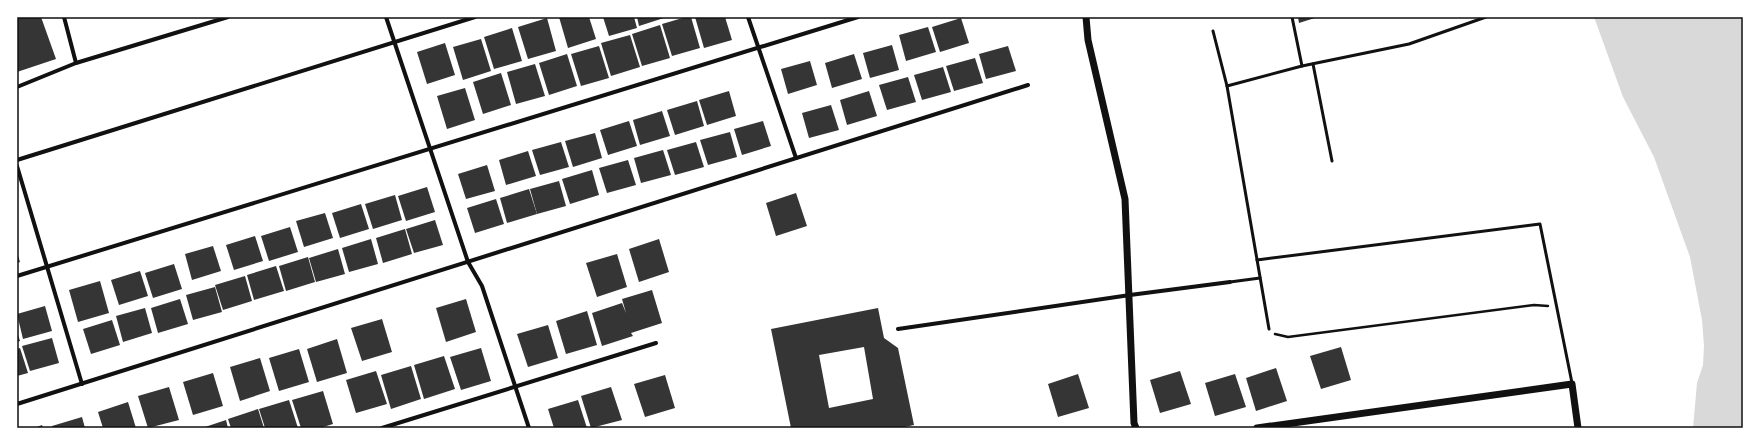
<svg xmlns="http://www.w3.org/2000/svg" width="1760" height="445" viewBox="0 0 1760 445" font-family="Mulish,sans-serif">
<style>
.water{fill:#d9d9d9}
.building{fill:#353535;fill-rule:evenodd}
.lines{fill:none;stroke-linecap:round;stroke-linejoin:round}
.path{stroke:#111;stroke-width:2.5}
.service{stroke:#111;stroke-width:3}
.minor{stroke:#111;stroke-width:4}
.tertiary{stroke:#111;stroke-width:7}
.neatline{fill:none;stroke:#111;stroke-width:1.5}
</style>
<rect width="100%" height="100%" fill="#fff"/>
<path class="water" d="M1594,17h149v411h-50l4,-45 6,-18 1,-19 -2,-26 -12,-63 -36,-100 -31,-60z"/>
<g class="building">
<path d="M17,17h24l15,42 -39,13z"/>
<path d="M559,17h30l7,22 -28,9z"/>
<path d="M603,17h31l3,11 -28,8z"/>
<path d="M637,17h30l-28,9z"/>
<path d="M686,17h5l9,31 -28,8 -10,-32z"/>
<path d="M695,17h30l7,23 -28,8z"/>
<path d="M1298,17h20l-19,6z"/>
<path d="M547,18l9,33 -28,8 -10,-32z"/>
<path d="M961,18l8,25 -29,9 -8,-25z"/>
<path d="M660,25l10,33 -28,8 -10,-32z"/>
<path d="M928,27l8,25 -30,9 -7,-26z"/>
<path d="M512,28l10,33 -28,8 -10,-32z"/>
<path d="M630,35l10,32 -29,9 -10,-33z"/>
<path d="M481,39l10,32 -28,9 -10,-33z"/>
<path d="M445,43l10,32 -28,9 -10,-32z"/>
<path d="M892,45l7,25 -29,8 -7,-25z"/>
<path d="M599,46l10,32 -28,8 -10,-32z"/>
<path d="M1008,46l8,25 -30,8 -7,-25z"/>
<path d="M567,54l10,32 -28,9 -10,-32z"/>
<path d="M854,54l8,25 -30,9 -7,-25z"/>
<path d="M975,58l8,25 -29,8 -8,-25z"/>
<path d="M810,61l7,24 -29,9 -7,-25z"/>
<path d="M535,64l10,32 -29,8 -9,-32z"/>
<path d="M943,67l8,25 -29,8 -8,-25z"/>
<path d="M501,73l10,32 -28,9 -10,-32z"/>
<path d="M908,77l8,25 -29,8 -8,-25z"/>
<path d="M465,88l10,32 -28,9 -10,-33z"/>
<path d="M729,91l7,25 -29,9 -8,-25z"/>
<path d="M869,91l8,25 -30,9 -7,-25z"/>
<path d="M697,101l7,25 -29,9 -8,-25z"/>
<path d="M831,105l8,25 -30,8 -7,-25z"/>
<path d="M662,111l8,25 -30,9 -7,-25z"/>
<path d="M629,121l8,25 -29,9 -8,-25z"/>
<path d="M763,121l8,25 -29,9 -8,-26z"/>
<path d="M730,132l7,25 -29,8 -8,-25z"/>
<path d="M595,133l7,25 -29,9 -8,-26z"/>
<path d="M561,142l8,25 -29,8 -8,-25z"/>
<path d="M696,142l8,25 -29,8 -8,-25z"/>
<path d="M663,150l8,25 -30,8 -7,-25z"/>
<path d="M528,151l8,25 -30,9 -7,-25z"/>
<path d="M628,160l8,25 -29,8 -8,-25z"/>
<path d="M487,165l8,26 -29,8 -8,-25z"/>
<path d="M592,170l7,25 -29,9 -8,-25z"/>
<path d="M559,181l7,25 -29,8 -7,-25z"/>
<path d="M427,187l8,25 -29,9 -8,-25z"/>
<path d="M529,189l8,25 -30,9 -7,-25z"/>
<path d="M796,193l11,33 -31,10 -10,-33z"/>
<path d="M395,195l7,25 -29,9 -8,-25z"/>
<path d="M496,199l8,25 -29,9 -8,-25z"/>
<path d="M361,204l8,25 -29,9 -8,-25z"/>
<path d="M325,213l8,25 -29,9 -8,-26z"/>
<path d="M435,220l8,25 -29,8 -8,-24z"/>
<path d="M290,227l8,25 -29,9 -8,-25z"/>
<path d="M405,229l7,25 -29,9 -7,-25z"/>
<path d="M255,236l8,25 -29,9 -8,-25z"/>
<path d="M371,239l7,25 -29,8 -7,-24z"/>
<path d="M659,239l10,33 -30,10 -10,-33z"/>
<path d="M213,246l8,25 -29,9 -7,-26z"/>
<path d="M338,249l7,25 -29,8 -7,-24z"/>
<path d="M17,252l3,10 -3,1z"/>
<path d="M617,254l10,33 -30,10 -11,-34z"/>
<path d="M308,257l7,25 -29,9 -7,-25z"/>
<path d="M174,264l8,25 -29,9 -8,-25z"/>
<path d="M276,266l8,25 -30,9 -7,-25z"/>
<path d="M140,271l8,25 -29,9 -8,-25z"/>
<path d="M245,276l7,25 -29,9 -8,-25z"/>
<path d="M100,281l9,32 -31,9 -9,-32z"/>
<path d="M215,287l7,25 -29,8 -7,-25z"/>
<path d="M652,290l10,33 -31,10 2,3 -31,10 -10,-33 30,-10 4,10 -4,-14z"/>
<path d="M180,299l8,25 -30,9 -7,-25z"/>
<path d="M466,299l10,33 -30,10 -10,-34z"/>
<path d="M45,306l7,25 -29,8 -6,-25z"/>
<path d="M145,308l7,25 -29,9 -7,-26z"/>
<path d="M878,308l6,30 14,10 16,77 -14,3h-109l-20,-99zM864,347l9,52 -44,9 -10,-53z"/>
<path d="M587,311l10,34 -31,9 -10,-33z"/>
<path d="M382,319l10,33 -30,9 -11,-33z"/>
<path d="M112,320l8,25 -29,9 -8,-25z"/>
<path d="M548,325l10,33 -30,9 -11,-33z"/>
<path d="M17,332l3,9 -3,1z"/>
<path d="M52,338l7,25 -29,8 -8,-25z"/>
<path d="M337,339l10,34 -30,9 -10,-33z"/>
<path d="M1341,347l10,33 -30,9 -11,-33z"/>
<path d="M20,348l8,25 -11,3v-27z"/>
<path d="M481,348l10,33 -30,9 -11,-33z"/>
<path d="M299,349l10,33 -30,9 -10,-33z"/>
<path d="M444,356l11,33 -31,10 -10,-34z"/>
<path d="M260,358l10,33 -30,10 -10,-34z"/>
<path d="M411,366l10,33 -30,10 -10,-34z"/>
<path d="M1276,368l11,33 -31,10 -10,-33z"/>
<path d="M376,371l11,33 -31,9 -10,-33z"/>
<path d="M1180,371l11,33 -31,9 -10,-33z"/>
<path d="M213,373l10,33 -30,9 -10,-33z"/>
<path d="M1078,374l11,34 -31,9 -10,-33z"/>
<path d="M1235,374l11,33 -31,9 -10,-33z"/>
<path d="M665,375l10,33 -30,9 -11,-33z"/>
<path d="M169,387l10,33 -31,8 -10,-32z"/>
<path d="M611,387l11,33 -31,8 -10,-32z"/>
<path d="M323,391l10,33 -13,4h-19l-9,-28z"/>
<path d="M289,400l9,28h-33l-6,-19z"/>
<path d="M578,400l9,28h-33l-6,-19z"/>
<path d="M128,402l8,26h-33l-5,-16z"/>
<path d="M258,409l6,19h-33l-3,-9z"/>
<path d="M82,417l3,11h-33v-2z"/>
<path d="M226,420l2,8h-26z"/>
<path d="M42,425l1,3h-9z"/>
</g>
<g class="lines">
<path class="path" d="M1275,334l13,3 246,-32 14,1"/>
<g class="service">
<path d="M1292,17l10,49"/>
<path d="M1213,31l14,55 42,243"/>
<path d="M1313,64l19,97"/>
<path d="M1227,86l75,-20 107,-22 77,-27"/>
<path d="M1257,260l283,-36 32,159"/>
<path d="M1230,282l30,-4"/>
</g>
<g class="minor">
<path d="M64,17l12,46"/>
<path d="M386,17l82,245 14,24 47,142"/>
<path d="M748,17l48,141"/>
<path d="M17,87l59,-24 152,-46"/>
<path d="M17,160l458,-143"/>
<path d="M17,166l65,218"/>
<path d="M17,276l841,-259"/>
<path d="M898,329l232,-34 100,-13"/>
<path d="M17,404l1011,-319"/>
<path d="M382,428l274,-85"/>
</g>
<g class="tertiary">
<path d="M1086,17l2,23 37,159 9,224 2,5"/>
<path d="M1257,428l315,-44 6,44"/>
</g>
</g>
<rect width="1760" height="445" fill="none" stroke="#ffffff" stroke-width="36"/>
<rect x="18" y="18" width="1724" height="409" class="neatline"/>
</svg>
